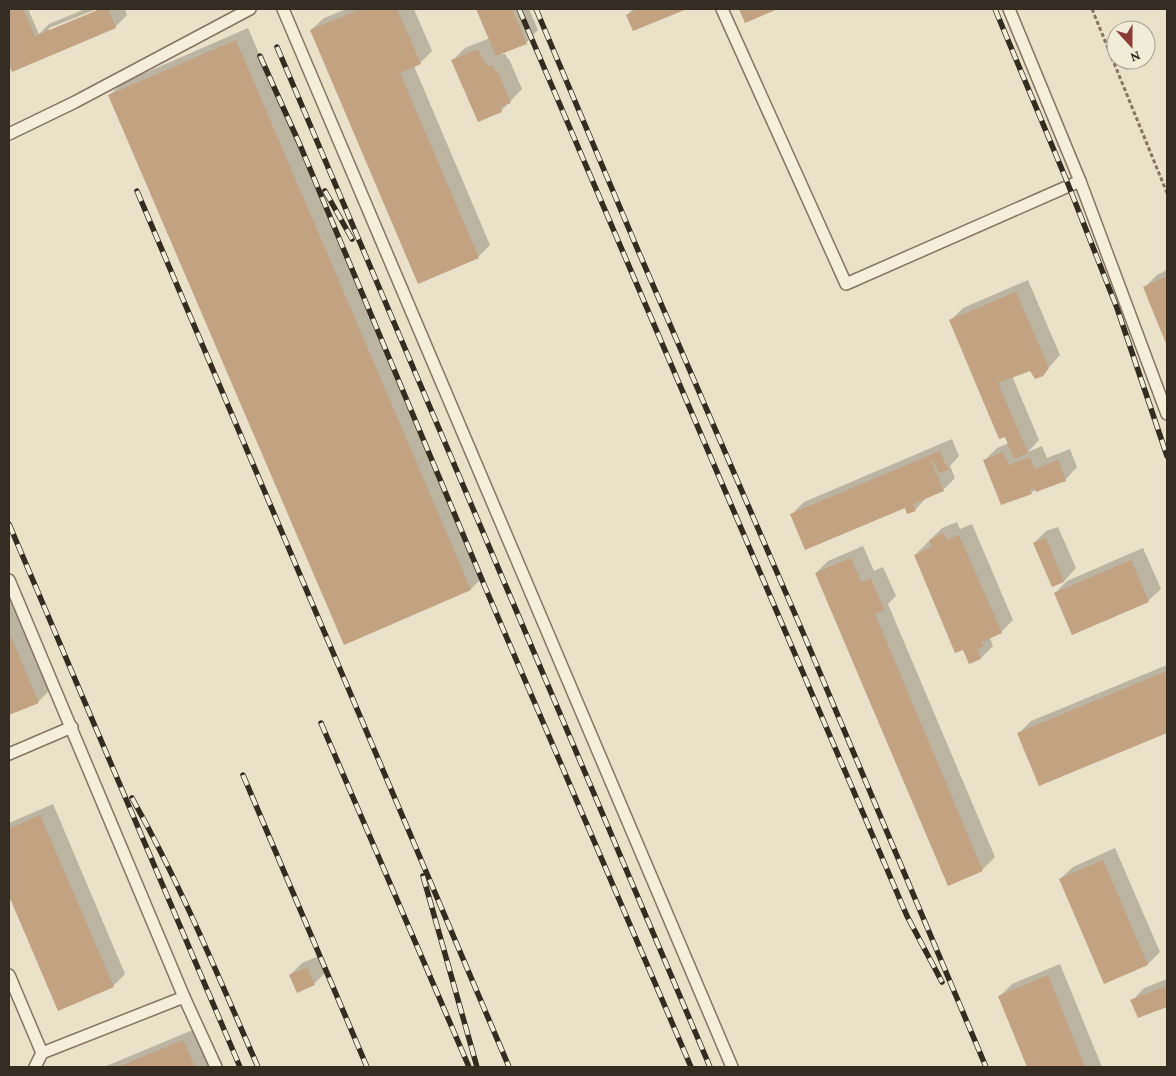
<svg xmlns="http://www.w3.org/2000/svg" width="1176" height="1076" viewBox="0 0 1176 1076" font-family="'Crimson Pro',serif">
<style>
.shadow{fill:#0003}
.building{fill:#c3a282}
.lines{fill:none;stroke-linecap:round;stroke-linejoin:round}
.service-casing{stroke:#83755f;stroke-width:14}
.path{stroke:#83755f;stroke-width:3;stroke-dasharray:4 2.5;stroke-linecap:butt}
.service{stroke:#f5efda;stroke-width:11}
.rail-casing{stroke:#352c21;stroke-width:5.5}
.rail{stroke:#f1ecd6;stroke-width:4;stroke-dasharray:11;stroke-linecap:butt}
</style>
<rect width="100%" height="100%" fill="#e9e2c8"/>
<g class="shadow">
<path d="M12,9h16l11,25 10,-10 36,-15h12l-48,19v3l54,-22h22l2,6 -12,12 -103,43 -3,-8v-52z"/>
<path d="M346,9h68l18,42 -12,12 -6,3 76,179 -12,12 -167,-227 13,-12z"/>
<path d="M478,9h51l9,21 -12,13 -28,11h7l3,5h1l13,30 -21,22 -48,-51 12,-12 25,-10z"/>
<path d="M633,9h50l-49,21 -7,-15z"/>
<path d="M248,28l235,549 -12,12 -127,54 -234,-548 12,-12z"/>
<path d="M1167,270v73l-22,-56 12,-12z"/>
<path d="M1028,280l32,75 -18,20 -11,-6 -19,7 27,64 -11,12 14,-6 5,12 23,-9 7,18 -12,13 -29,9 -5,4 -46,-33 12,-12 12,-5 -58,-123 12,-12z"/>
<path d="M952,439l7,17 -9,10 5,12 -12,12 -16,7 -12,13 -10,-4 -113,8 12,-12z"/>
<path d="M957,522l3,7 12,-5 41,96 -12,12 -11,6 3,8 -12,12 -11,5 -55,-108 27,-27z"/>
<path d="M1058,527l18,41 -12,13 -11,4 -19,-42 12,-12z"/>
<path d="M863,546l11,25 9,-4 13,29 -8,8 107,253 -13,13 -166,-297 12,-12z"/>
<path d="M1143,548l18,41 -13,12 -93,-8 12,-12z"/>
<path d="M9,591l42,98 -13,13 -29,12z"/>
<path d="M1167,665v67l-127,53 -22,-51 13,-13z"/>
<path d="M53,804l72,170 -12,12 -54,23 -50,-117v-69z"/>
<path d="M1115,848l45,104 -12,12 -88,-85 13,-12z"/>
<path d="M319,956l7,16 -12,12 -24,-9 12,-12z"/>
<path d="M1060,964l42,103h-74l-28,-71 12,-12z"/>
<path d="M1167,979v26l-28,12 -7,-16 12,-13z"/>
<path d="M195,1029l17,38h-108z"/>
</g>
<g class="building">
<path d="M14,9h9l12,27 65,-27h8l8,19 -104,44 -3,-7v-54z"/>
<path d="M361,9h36l24,55 -21,9 79,185 -61,26 -108,-254z"/>
<path d="M476,9h36l15,35 -31,12z"/>
<path d="M639,9h48l-54,22 -7,-16z"/>
<path d="M739,9h39l-33,14z"/>
<path d="M236,40l235,550 -127,55 -236,-550z"/>
<path d="M478,49l8,16 7,1 2,5 2,-1 14,33 -11,4 2,5 -24,10 -27,-62z"/>
<path d="M1167,276v70l-24,-59z"/>
<path d="M1016,292l33,76 -6,8 -8,3 -5,-8 -32,12 30,70 -14,6 -9,-22 -6,2 -50,-119z"/>
<path d="M940,451l8,19 -9,3 -6,-12h-2l13,30 -31,13 3,7 -9,3 -2,-6 -100,42 -15,-36z"/>
<path d="M1003,452l6,13 21,-8 5,12 23,-9 8,21 -30,11 -2,-4 -4,2 2,4 -31,11 -18,-45z"/>
<path d="M944,533l3,7 12,-5 43,98 -20,9 2,4 -7,3 4,10 -12,5 -6,-14 -8,3 -41,-98 18,-8 -3,-7z"/>
<path d="M1046,538l18,44 -12,5 -19,-44z"/>
<path d="M851,558l10,24 10,-4 13,32 -9,4 108,257 -35,15 -133,-313z"/>
<path d="M1131,560l18,42 -77,33 -18,-42z"/>
<path d="M9,632l30,71 -30,12z"/>
<path d="M1167,671v62l-128,53 -22,-53z"/>
<path d="M40,815l74,172 -56,24 -49,-115v-67z"/>
<path d="M1103,860l45,105 -44,19 -45,-105z"/>
<path d="M307,967l8,18 -18,8 -8,-18z"/>
<path d="M1048,975l37,92h-58l-29,-71z"/>
<path d="M1167,986v21l-29,11 -8,-18z"/>
<path d="M183,1040l12,27h-77z"/>
</g>
<g class="lines">
<g class="service-casing">
<g id="service">
<path d="M283,9l449,1058"/>
<path d="M722,9l124,275 234,-103"/>
<path d="M1009,9l71,172 87,233"/>
<path d="M9,134l66,-32 175,-93"/>
<path d="M9,580l175,417 32,70"/>
<path d="M9,754l63,-27"/>
<path d="M9,975l33,78"/>
<path d="M35,1067l7,-14 142,-56"/>
</g>
</g>
<path class="path" d="M1092,9l75,184"/>
<use href="#service" class="service"/>
<g class="rail-casing">
<g id="rail">
<path d="M519,9l388,907 35,66"/>
<path d="M536,9l104,246 164,380 182,432"/>
<path d="M995,9l71,170 51,129 50,148"/>
<path d="M277,47l433,1020"/>
<path d="M260,56l40,89 188,449 203,473"/>
<path d="M137,191l372,876"/>
<path d="M325,191l27,48"/>
<path d="M9,524l231,543"/>
<path d="M321,723l148,344"/>
<path d="M243,775l124,292"/>
<path d="M132,798c49,87 86,178 126,269"/>
<path d="M423,876l54,191"/>
</g>
</g>
<use href="#rail" class="rail"/>
</g>
<rect width="1176" height="1076" fill="none" stroke="#352c21" stroke-width="20"/>
<g transform="translate(1131 45) rotate(159)"><circle r="24" fill="#f1ecd6" stroke="#a69f8e"/>
<path d="M0-4L9 19L0 12L-9 19Z" fill="#8b3c36"/>
<text y="-8" font-size="14" font-weight="bold" text-anchor="middle" fill="#352c21">N</text>
</g>
</svg>
